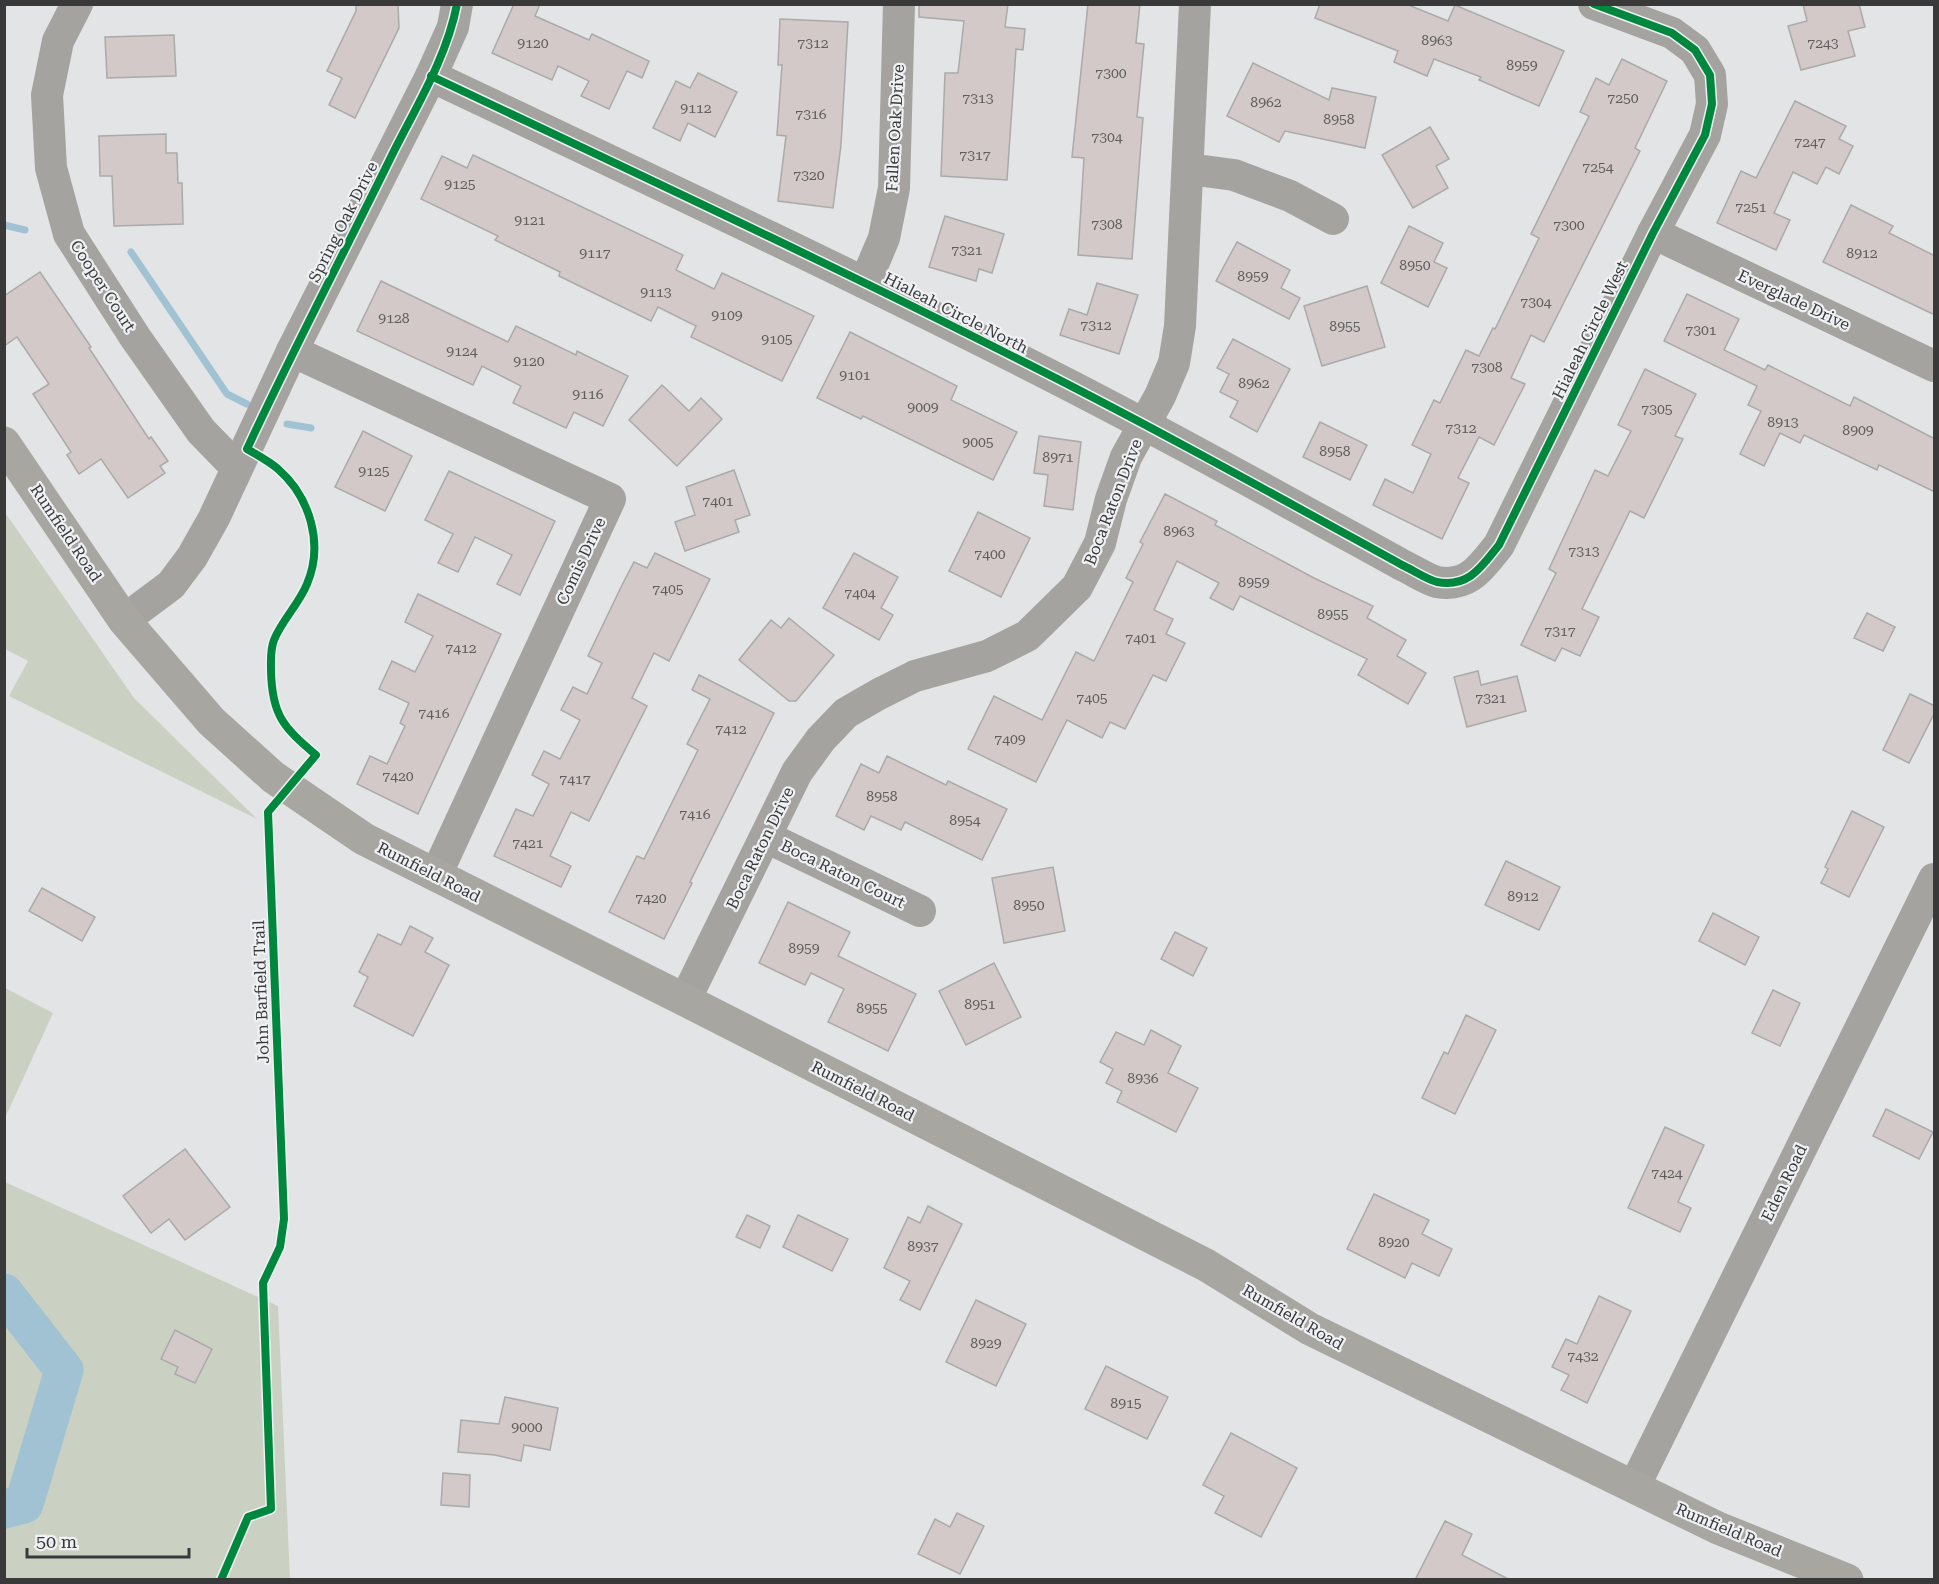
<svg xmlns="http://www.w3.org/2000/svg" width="1939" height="1584" viewBox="0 0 1939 1584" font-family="'Roboto Serif',serif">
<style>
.green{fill:#cad1c2}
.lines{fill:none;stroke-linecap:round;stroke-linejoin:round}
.stream{stroke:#a0c2d2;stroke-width:7}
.river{stroke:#a0c2d2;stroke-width:39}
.building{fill:#d2c9c8;stroke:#aaa;stroke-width:1.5}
.minor{stroke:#a5a39f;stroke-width:32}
.major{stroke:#a8a6a1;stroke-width:33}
.cycleway-casing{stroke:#eff1f4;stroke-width:11}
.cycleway{stroke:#00873e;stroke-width:8}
.labels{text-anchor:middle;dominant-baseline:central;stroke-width:4.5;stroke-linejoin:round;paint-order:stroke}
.number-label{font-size:14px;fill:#5f5d5e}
.street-label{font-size:16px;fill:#39393a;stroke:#eff1f4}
</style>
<rect width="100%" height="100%" fill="#e3e4e6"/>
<g class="green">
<path d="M4,511l130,187 123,121 -248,-123 19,-35 -23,-12z"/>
<path d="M5,988l48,25 -48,105z"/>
<path d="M5,1182l273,124 12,273 -285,1z"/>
</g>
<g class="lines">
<g class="stream">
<path d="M4,225l21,5"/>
<path d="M131,252l96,142 20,10"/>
<path d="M287,424l24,4"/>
</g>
<path class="river" d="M4,1293l60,77 -40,134 -20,5"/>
</g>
<g class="building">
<path d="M356,4h42l1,24 -44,90 -26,-13 13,-27 -15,-7 29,-60z"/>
<path d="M514,4h26l-5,12 54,24 3,-6 57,27 -7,17 -15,-7 -18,38 -28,-13 8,-15 -31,-15 -6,14 -60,-27z"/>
<path d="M919,4h89l-3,23 20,2 -2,21 -7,-1 -9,131 -66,-4 4,-103h13l6,-52 -45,-4z"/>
<path d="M1088,4h52l-4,39 8,1 -7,73 6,1 -11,141 -54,-4 6,-97 -12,-1z"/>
<path d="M1320,4h86l42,17 7,-16 109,46 -25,55 -60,-26 2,-3 -47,-18 -7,17 -33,-14 4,-11 -83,-33z"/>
<path d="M1803,4h56l6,23 -17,4 7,25 -54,14 -13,-44 19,-5z"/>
<path d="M780,19l68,3 -7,123 -8,63 -55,-7 8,-65 -9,-1 5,-70h-4z"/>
<path d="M174,35l2,41 -69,2 -2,-41z"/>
<path d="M1622,59l45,22 -32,67 5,3 -96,191 -13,-7 -20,43 14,6 -31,61 -15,-8 -21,41 11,5 -27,56 -69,-34 12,-26 28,14 18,-39 -19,-9 22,-45 6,3 26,-53 13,6 14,-28 2,1 44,-91 -8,-4 58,-118 -9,-4 16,-34 13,7z"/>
<path d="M1253,63l76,37 3,-12 44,9 -11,51 -80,-17 -6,11 -52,-26z"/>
<path d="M698,73l39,19 -22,45 -27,-14 -8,18 -27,-13 23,-47 14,7z"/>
<path d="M1795,101l51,25 -7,13 14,7 -14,28 -13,-7 -9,17 -24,-12 -19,41 16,7 -14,30 -59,-27 24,-52 15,7z"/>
<path d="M1430,127l19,32 -13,7 12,22 -35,20 -31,-53z"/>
<path d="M166,134v19h11l1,30h4l1,41 -69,2 -2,-50h-12l-1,-40z"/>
<path d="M473,155l210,100 -7,15 38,19 8,-16 92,43 -32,65 -91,-44 5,-11 -38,-19 -7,14 -92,-45 1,-4 -65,-32 3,-4 -77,-37 21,-43 25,12z"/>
<path d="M1851,205l42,21 -4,7 46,23v59l-112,-53z"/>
<path d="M945,216l59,18 -12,39 -13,-4 -3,12 -47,-14z"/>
<path d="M1409,226l34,17 -9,19 13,6 -19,39 -47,-24z"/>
<path d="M1237,242l53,28 -9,18 19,10 -11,21 -73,-38z"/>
<path d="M40,272l51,75 -2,1 60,91 2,-2 17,24 -8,5 5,7 -37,25 -27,-39 -22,15 -12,-19 4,-3 -38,-58 16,-10 -32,-47 -13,9v-50z"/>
<path d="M381,281l127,61 8,-16 60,29 1,-4 51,25 -25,50 -29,-14 -8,16 -53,-25 8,-17 -39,-20 -9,19 -116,-54z"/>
<path d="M1097,283l41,12 -19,59 -59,-19 9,-26 18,6z"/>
<path d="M1367,286l18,61 -63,19 -18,-60z"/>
<path d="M1687,294l52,25 -15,31 41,20 3,-5 82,41 4,-9 81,42v53l-56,-27 -2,5 -73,-35 -4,8 -20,-10 -16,33 -24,-12 21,-43 -13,-6 9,-19 -93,-45z"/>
<path d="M850,332l107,54 -6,14 66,32 -24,48 -130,-64 -2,3 -44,-21z"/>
<path d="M1233,339l57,30 -33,63 -27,-15 8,-16 -18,-9 9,-18 -12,-6z"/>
<path d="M1645,369l51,25 -21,42 8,3 -39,79 -14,-7 -48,98 17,8 -19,39 -18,-8 -7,13 -34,-16 35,-72 -7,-4 46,-99 13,6 23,-45 -13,-6z"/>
<path d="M662,385l27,26 12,-13 21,21 -45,47 -48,-46z"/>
<path d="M1320,422l47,23 -17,35 -47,-23z"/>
<path d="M363,431l49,25 -27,55 -50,-24z"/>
<path d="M1039,436l42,6 -8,68 -29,-4 4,-31 -14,-2z"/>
<path d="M734,470l16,45 -15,5 4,12 -54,19 -10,-29 20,-7 -9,-28z"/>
<path d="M449,471l106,50 -35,74 -23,-11 15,-29 -37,-18 -17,35 -20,-9 15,-29 -28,-14z"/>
<path d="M1165,494l52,27 -2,4 99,53 59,28 -6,12 39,22 -9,16 29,17 -18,31 -50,-29 9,-16 -127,-63 -7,14 -23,-12 9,-15 -42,-22 -23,49 19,9 -7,15 19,9 -19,38 -13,-6 -28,54 -15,-7 -8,16 -35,-18 -31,62 -68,-33 26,-53 48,24 34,-68 18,9 39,-79 -7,-4 17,-34 -3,-2z"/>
<path d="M978,512l52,26 -29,59 -52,-26z"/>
<path d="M655,553l55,26 -41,82 -15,-8 -22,45 15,8 -58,115 -18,-9 -21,44 21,10 -10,21 -67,-31 22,-47 17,7 16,-32 -17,-9 12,-24 16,8 20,-39 -19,-10 12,-23 14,7 15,-31 -14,-7 34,-71 12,-23 13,6z"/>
<path d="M854,553l44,24 -17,31 12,7 -14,25 -56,-32z"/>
<path d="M418,594l83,40 -83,180 -61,-30 13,-28 17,8 18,-38 -5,-3 9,-20 -30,-14 13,-28 23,11 18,-36 -28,-14z"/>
<path d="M1867,613l28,14 -12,24 -29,-13z"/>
<path d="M789,618l45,37 -38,46h-7l-50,-41 32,-40 10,8z"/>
<path d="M1478,671l3,14 36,-9 9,35 -59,16 -13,-50z"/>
<path d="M699,675l75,38 -84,169 2,1 -28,56 -55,-27 28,-56 7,3 54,-109 -11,-6 23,-45 -18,-9z"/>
<path d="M1910,694l25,12v6l-26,51 -26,-13z"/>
<path d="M887,756l59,29 2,-4 59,28 -25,51 -77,-38 -4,8 -30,-14 -7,14 -28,-14 25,-52 18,9z"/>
<path d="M1852,811l32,16 -35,70 -28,-14 7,-14 -3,-2z"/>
<path d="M1506,861l54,26 -21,43 -54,-25z"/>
<path d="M1053,867l12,64 -61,12 -12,-65z"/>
<path d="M42,888l53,29 -13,24 -53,-30z"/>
<path d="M788,902l62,30 -12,24 78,38 -28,57 -60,-29 16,-33 -33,-16 -6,12 -46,-22z"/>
<path d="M1713,913l46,24 -14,28 -46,-24z"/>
<path d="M410,926l23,12 -8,14 24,13 -36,71 -59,-30 14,-29 -9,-5 19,-38 23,11z"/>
<path d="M1175,932l32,16 -14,28 -32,-17z"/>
<path d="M994,963l27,54 -55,28 -27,-54z"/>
<path d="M1773,990l27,13 -20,43 -28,-13z"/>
<path d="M1466,1015l30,15 -41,84 -33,-16 22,-46 4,2z"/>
<path d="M1151,1030l30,16 -13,27 30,15 -22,44 -59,-30 5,-11 -16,-8 7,-14 -13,-7 16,-30 28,13z"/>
<path d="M1886,1109l47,23 -14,27 -46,-23z"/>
<path d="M1665,1127l39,18 -26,57 13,6 -11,24 -52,-24z"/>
<path d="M185,1149l45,58 -45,33 -16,-21 -18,14 -28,-37z"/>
<path d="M1374,1194l55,26 -7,14 30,15 -13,27 -27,-13 -7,15 -58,-29z"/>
<path d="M928,1206l34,18 -42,86 -20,-10 10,-19 -26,-13 24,-51 12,6z"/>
<path d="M747,1215l23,11 -10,22 -24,-11z"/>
<path d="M798,1215l50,24 -16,32 -49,-24z"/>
<path d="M1599,1296l32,15 -44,92 -26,-13 8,-15 -17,-8 14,-28 11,5z"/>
<path d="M976,1300l50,24 -30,62 -50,-24z"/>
<path d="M175,1330l37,19 -17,34 -20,-9 3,-7 -17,-8z"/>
<path d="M1106,1366l62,31 -21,42 -62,-30z"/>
<path d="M505,1397l53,11 -8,42 -26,-5 -3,16 -26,-6 -37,-3 3,-32 38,4z"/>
<path d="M1231,1433l66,35 -36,69 -46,-24 9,-17 -21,-11z"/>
<path d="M443,1473l27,2 -1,32 -28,-2z"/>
<path d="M957,1513l27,13 -24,48 -42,-20 17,-35 15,8z"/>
<path d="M1445,1521l27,13 -10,21 48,25h-95z"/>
</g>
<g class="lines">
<g class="minor">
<path d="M77,4l-19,37 -11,54 4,73 18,66 66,103 66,94 36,37"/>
<path d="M431,76c194,92 389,183 581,280 132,66 261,138 390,209 11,5 24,14 35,17 32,6 45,-16 62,-37l154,-312 52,-98 7,-31 -2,-29 -15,-25 -23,-17 -78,-29"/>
<path d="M1189,169l45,6 56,21 43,23"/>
<path d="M1653,233l281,133"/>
<path d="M865,283l19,-45 10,-50 5,-184"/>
<path d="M292,351l318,148 -174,376"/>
<path d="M124,620l47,-35 21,-28 22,-39 78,-167 139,-275 22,-49 4,-23"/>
<path d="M766,837l154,74"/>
<path d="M685,1000l112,-228 24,-33 25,-26 33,-19 36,-18 72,-20 40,-20 50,-49 23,-44 11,-44 15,-42 34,-61 14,-33 6,-37 15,-322"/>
<path d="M1634,1487l300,-608"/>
</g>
<path class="major" d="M4,443l120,177 87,101 62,56 91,62 321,161 521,265 104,64 408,199 129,52"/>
<g class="cycleway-casing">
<g id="cycleway">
<path d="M431,76c194,92 389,183 581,280 132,66 261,138 390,209 11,5 24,14 35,17 32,6 45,-16 62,-37l154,-312 52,-98 7,-31 -2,-29 -15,-25 -23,-17 -78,-29"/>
<path d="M221,1580l27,-63 23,-8 -8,-226 17,-36 4,-28 -16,-407 48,-57c-33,-28 -44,-40 -45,-84 0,-11 -1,-21 3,-31 8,-20 25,-36 33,-56 17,-40 3,-87 -29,-115 -9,-8 -21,-14 -31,-20 46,-99 97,-196 145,-294 24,-48 55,-98 65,-151"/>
</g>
</g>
<use href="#cycleway" class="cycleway"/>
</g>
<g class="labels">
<g class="number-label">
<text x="1437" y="40">8963</text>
<text x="533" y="43">9120</text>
<text x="813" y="43">7312</text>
<text x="1823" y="43">7243</text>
<text x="1522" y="65">8959</text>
<text x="1111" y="73">7300</text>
<text x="978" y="98">7313</text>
<text x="1623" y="98">7250</text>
<text x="1266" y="102">8962</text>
<text x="696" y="108">9112</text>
<text x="811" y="114">7316</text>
<text x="1339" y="119">8958</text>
<text x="1107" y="137">7304</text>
<text x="1810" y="142">7247</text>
<text x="975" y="155">7317</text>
<text x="1598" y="167">7254</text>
<text x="809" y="175">7320</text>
<text x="460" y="184">9125</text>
<text x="1751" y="207">7251</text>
<text x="530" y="220">9121</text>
<text x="1107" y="224">7308</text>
<text x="1569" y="225">7300</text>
<text x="967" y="250">7321</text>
<text x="595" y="253">9117</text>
<text x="1862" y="253">8912</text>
<text x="1415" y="265">8950</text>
<text x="1253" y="276">8959</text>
<text x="656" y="292">9113</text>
<text x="1536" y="302">7304</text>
<text x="727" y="315">9109</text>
<text x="394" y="318">9128</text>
<text x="1096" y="325">7312</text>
<text x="1345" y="326">8955</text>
<text x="1701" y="330">7301</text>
<text x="777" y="339">9105</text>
<text x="462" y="351">9124</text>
<text x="529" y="361">9120</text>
<text x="1487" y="367">7308</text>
<text x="855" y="375">9101</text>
<text x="1254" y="383">8962</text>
<text x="588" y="394">9116</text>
<text x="923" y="407">9009</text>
<text x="1657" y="409">7305</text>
<text x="1783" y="422">8913</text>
<text x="1461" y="428">7312</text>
<text x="1858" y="430">8909</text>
<text x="978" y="442">9005</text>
<text x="1335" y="451">8958</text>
<text x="1058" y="457">8971</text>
<text x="374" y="471">9125</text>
<text x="718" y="501">7401</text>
<text x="1179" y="531">8963</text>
<text x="1584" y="551">7313</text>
<text x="990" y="554">7400</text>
<text x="1254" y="582">8959</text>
<text x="668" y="589">7405</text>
<text x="860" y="593">7404</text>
<text x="1333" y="614">8955</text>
<text x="1560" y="631">7317</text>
<text x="1141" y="638">7401</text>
<text x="461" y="648">7412</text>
<text x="1092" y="698">7405</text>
<text x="1491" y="698">7321</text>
<text x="434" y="713">7416</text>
<text x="731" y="729">7412</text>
<text x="1010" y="739">7409</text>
<text x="398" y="776">7420</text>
<text x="575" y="779">7417</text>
<text x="882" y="796">8958</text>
<text x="695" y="814">7416</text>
<text x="965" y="820">8954</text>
<text x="528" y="843">7421</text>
<text x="1523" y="896">8912</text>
<text x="651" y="898">7420</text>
<text x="1029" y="905">8950</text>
<text x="804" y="948">8959</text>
<text x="980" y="1004">8951</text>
<text x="872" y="1008">8955</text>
<text x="1143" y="1078">8936</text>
<text x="1667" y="1173">7424</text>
<text x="1394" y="1242">8920</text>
<text x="923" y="1246">8937</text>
<text x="986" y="1343">8929</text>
<text x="1583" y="1356">7432</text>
<text x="1126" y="1403">8915</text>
<text x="527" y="1427">9000</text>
</g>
<g class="street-label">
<text transform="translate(895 128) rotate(-87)">Fallen Oak Drive</text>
<text transform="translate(343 222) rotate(-63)">Spring Oak Drive</text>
<text transform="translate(103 286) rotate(57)">Cooper Court</text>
<text transform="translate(1794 300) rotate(25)">Everglade Drive</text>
<text transform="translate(956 313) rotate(27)">Hialeah Circle North</text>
<text transform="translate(1590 330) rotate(-64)">Hialeah Circle West</text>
<text transform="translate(1113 502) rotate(-69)">Boca Raton Drive</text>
<text transform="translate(66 533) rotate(56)">Rumfield Road</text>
<text transform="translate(581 561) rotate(-65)">Comis Drive</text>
<text transform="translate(760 848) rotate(-64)">Boca Raton Drive</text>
<text transform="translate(429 872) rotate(27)">Rumfield Road</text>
<text transform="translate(843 874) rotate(26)">Boca Raton Court</text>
<text transform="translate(261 992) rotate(-92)">John Barfield Trail</text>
<text transform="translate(863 1091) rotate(27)">Rumfield Road</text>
<text transform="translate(1784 1183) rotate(-64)">Eden Road</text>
<text transform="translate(1293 1317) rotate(30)">Rumfield Road</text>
<text transform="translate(1729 1530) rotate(23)">Rumfield Road</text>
</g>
</g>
<rect width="1939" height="1584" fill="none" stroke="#39393a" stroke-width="12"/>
<path d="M27 1548v9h162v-9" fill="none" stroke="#39393a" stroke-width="3"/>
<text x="36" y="1548" font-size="18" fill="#39393a" stroke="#eff1f4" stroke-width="4.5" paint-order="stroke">50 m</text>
</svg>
